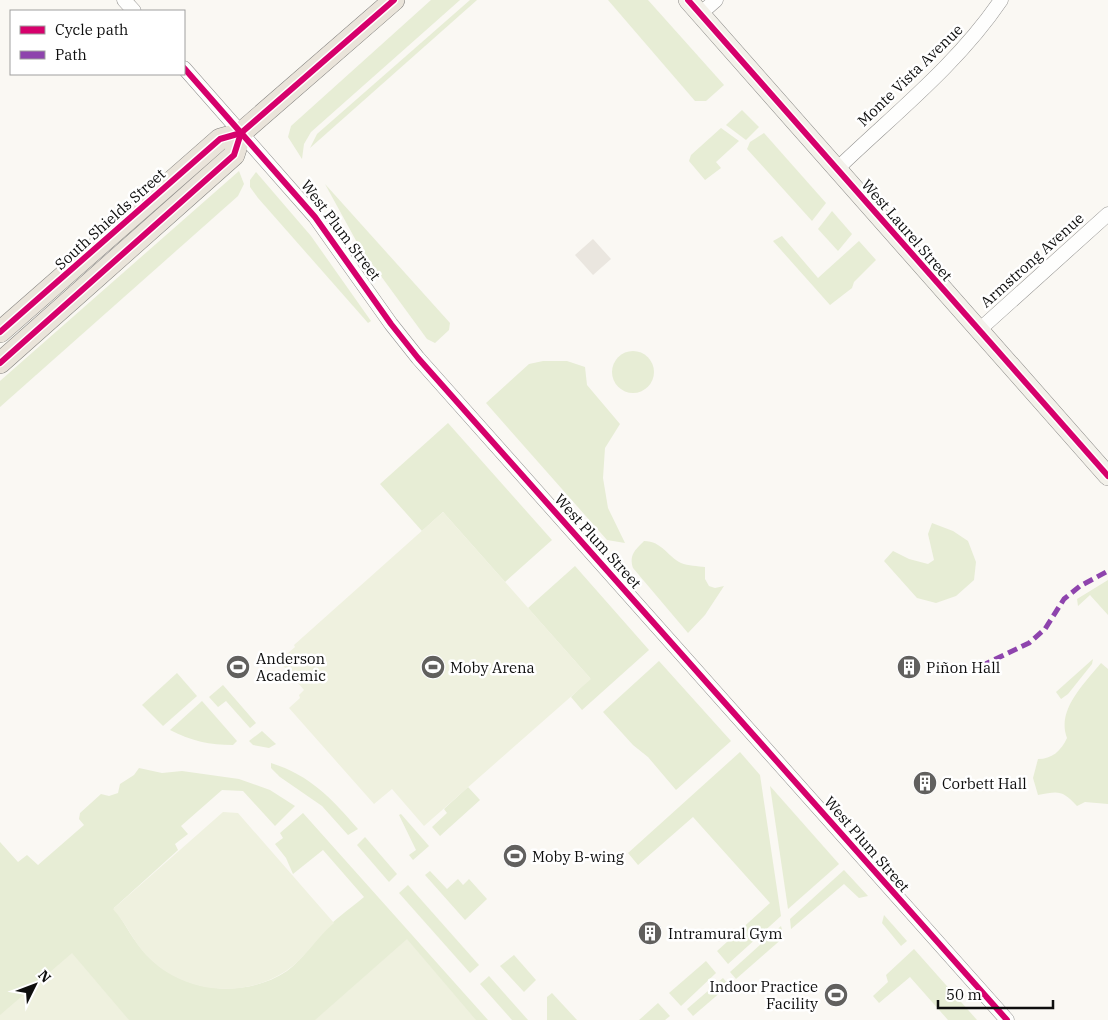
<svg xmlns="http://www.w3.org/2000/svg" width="1108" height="1020" viewBox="0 0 1108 1020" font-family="'IBM Plex Serif',serif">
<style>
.green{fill:#e7edd5}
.pitch{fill:#eff1df}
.plaza{fill:#eae6df}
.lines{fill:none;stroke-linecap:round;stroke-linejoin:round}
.street-casing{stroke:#949391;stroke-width:15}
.secondary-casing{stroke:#8b8a88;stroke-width:20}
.primary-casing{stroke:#82817e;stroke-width:22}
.street{stroke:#fefefd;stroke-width:14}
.secondary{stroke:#f3f1ea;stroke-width:19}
.primary{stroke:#eae4da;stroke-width:21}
.quiet{stroke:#8e44ad;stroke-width:5;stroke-dasharray:10 5;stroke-linecap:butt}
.cycleway-casing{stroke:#fff;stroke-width:9}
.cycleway{stroke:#d6006c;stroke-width:6}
.labels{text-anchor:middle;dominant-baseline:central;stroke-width:5;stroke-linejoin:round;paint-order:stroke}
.street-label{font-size:15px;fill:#0e0e0e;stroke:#fff}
.poi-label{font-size:15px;fill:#0e0e0e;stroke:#fff;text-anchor:start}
</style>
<rect width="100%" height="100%" fill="#faf8f3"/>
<g class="green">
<path d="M431,0h29l-149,132 -7,12 -2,15 -14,-22 3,-11z"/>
<path d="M470,0h7l-167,148 7,-14z"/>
<path d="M608,0h40l76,85 -18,16h-11z"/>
<path d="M742,110l17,17 -13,13 -20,-15z"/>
<path d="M721,128l18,13 -23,21 5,6 -16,12 -16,-19 2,-6z"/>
<path d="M764,133l62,70 -14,18 -65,-72 3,-7z"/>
<path d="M239,171l5,13 -6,12 -238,211v-26z"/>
<path d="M256,172l55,64 60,85 -3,2 -110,-125 -8,-11v-7z"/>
<path d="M325,184l125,139 -1,7 -14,13 -8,-4 -68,-93z"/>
<path d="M832,211l20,23 -14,17 -20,-22z"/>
<path d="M782,236l36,42 41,-37 17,19 -22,22 -2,6 -22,17 -57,-64z"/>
<circle cx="633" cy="372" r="21"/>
<path d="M543,361h24l18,6 2,18 33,39 -15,24 -2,30 5,30 17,35 -18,-3 -121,-137 43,-39z"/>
<path d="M448,423l104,117 -47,42 -62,-70 -21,19 -42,-47z"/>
<path d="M932,523l21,8 15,10 8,21 -2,18 -18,16 -20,7 -19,-5 -33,-37 9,-10 16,8 19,5 6,-4 -6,-26z"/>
<path d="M644,541c18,0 24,16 37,22 7,3 17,3 24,4v12l4,7 6,2 9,-2 -19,29 -17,18 -55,-65c-4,-13 2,-18 11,-27z"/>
<path d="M575,566l74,84 -67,60 -11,-13 19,-19 -62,-70z"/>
<path d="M1108,580v35l-18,-20 -12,11 -1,-7z"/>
<path d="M1093,659l-1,5 -24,30 -7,5 -5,-7z"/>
<path d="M659,661l72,80 -55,49 -28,-33 -15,-12 -30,-33z"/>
<path d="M1101,663l7,6v135l-23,-2 -8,4c-15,-16 -18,-15 -39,-11l-5,-17 5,-19c14,0 23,-8 29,-21 -11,-28 18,-55 34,-75z"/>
<path d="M177,673l20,23 -34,30 -21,-21z"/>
<path d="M223,685l33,38 -6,5 -24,-27 -8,6 -9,-10z"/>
<path d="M202,701l35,40 -4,4c-23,0 -42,-4 -63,-15z"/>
<path d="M262,731l14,13 -7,4 -16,-3 -4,-4z"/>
<path d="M740,752l20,23 21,141 -53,48 -11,-13 53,-48 -77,-86 -55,48 -10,-12z"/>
<path d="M271,763c39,12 61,36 87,66l-10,6 -26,-29 -42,-29 -9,-9z"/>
<path d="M139,768l23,5 20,-2 57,8 31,11 25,16 -20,20 -32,-35 -21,-1 -41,36 7,8 -13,10 3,6 -64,58c11,15 19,33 33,47 35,37 96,45 140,16 14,-10 22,-24 33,-36 12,-14 30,-26 44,-38l-41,-47 -30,24 -7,-16 -11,-14 8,-6 -3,-5 23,-20 185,207h-488v-178l18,20 9,-7 11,10 46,-40 -5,-6 1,-6 21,-19 8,2 9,-3 2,-9 14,-9z"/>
<path d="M770,786l69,78 -51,45z"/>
<path d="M468,787l12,13 -40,36 -8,-9 15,-14 -3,-4z"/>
<path d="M401,814l28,32 -16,14 -4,-5 7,-5 -17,-35z"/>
<path d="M365,837l32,37 -8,8 -32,-37z"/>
<path d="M844,870l24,26 -9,2 -15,-14 -53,45 -1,-10z"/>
<path d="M430,871l17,18 11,-10 5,6 6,-6 18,20 -22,21 -40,-45z"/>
<path d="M408,885l71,80 -9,8 -71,-80z"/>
<path d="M884,915l23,26 -6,5 -19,-23z"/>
<path d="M781,926l3,11 -48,42 -6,-7z"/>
<path d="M914,949l63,71h-29l-38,-43 -31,26 -6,-7 15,-14 -2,-7z"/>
<path d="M514,955l22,25 -12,12 -24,-26z"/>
<path d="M706,961l10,12 -35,33 -12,-13z"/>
<path d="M489,976l39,44h-16l-32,-36z"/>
<path d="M723,978l6,7 -36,31 -6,-7z"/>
<path d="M552,993l25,27h-30v-23z"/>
<path d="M658,1003l12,13 -5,4h-26z"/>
</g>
<g class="pitch">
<path d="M443,512l148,167 -167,147 -32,-37 -18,15 -85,-96 11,-10 -1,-3 5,-5 -25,-29 16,-14 -1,-2z"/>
<path d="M223,812l15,1 96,110c-18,15 -28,35 -48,48 -44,29 -104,22 -140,-16 -13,-14 -20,-32 -33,-46z"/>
<path d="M407,939l69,81h-161z"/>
<path d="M72,953l57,67h-129v-5z"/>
</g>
<path class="plaza" d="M593,239l18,20 -18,16 -18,-20z"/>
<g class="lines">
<g class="street-casing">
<g id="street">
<path d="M124,0l10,11"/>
<path d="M700,14l16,-14"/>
<path d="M184,68l131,149 76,107 27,34 589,662"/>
<path d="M837,169c56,-54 120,-104 164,-169"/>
<path d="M978,331l130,-117"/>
</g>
</g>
<g class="secondary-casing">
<path id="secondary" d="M688,0l420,476"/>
</g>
<g class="primary-casing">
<g id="primary">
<path d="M0,332l220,-193 21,-6 153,-133"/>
<path d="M0,363l234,-208 7,-22"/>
</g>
</g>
<use href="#street" class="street"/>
<use href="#secondary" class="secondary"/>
<use href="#primary" class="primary"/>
<path class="quiet" d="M981,666l48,-23 16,-14 19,-30 16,-13 28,-15"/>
<g class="cycleway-casing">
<g id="cycleway">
<path d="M688,0l420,476"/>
<path d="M184,68l131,149 76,107 27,34 589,662"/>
<path d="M0,332l220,-193 21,-6 153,-133"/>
<path d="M0,363l234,-208 7,-22"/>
</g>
</g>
<use href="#cycleway" class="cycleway"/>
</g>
<defs>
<g id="stadium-disc" transform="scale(1.25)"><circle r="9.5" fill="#61605e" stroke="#fff"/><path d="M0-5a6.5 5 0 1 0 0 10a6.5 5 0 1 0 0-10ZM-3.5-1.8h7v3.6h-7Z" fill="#fff"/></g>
<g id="building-disc" transform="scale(1.25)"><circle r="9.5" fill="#61605e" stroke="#fff"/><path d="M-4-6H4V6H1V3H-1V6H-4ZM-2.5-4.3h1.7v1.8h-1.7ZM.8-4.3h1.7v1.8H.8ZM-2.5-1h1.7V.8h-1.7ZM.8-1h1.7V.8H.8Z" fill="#fff"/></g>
</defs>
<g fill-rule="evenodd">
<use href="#stadium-disc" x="238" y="667"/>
<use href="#stadium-disc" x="433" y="667"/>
<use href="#building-disc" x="909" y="667"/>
<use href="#building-disc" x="925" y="783"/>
<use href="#stadium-disc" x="515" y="856"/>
<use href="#building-disc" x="650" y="933"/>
<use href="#stadium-disc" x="836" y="995"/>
</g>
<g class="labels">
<g class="street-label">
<text transform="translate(910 75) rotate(-44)">Monte Vista Avenue</text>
<text transform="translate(110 219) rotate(-42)">South Shields Street</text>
<text transform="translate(341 230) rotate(53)">West Plum Street</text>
<text transform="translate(907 230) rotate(49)">West Laurel Street</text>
<text transform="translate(1032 260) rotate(-42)">Armstrong Avenue</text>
<text transform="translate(598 541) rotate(48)">West Plum Street</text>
<text transform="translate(867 844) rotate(49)">West Plum Street</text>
</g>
<g class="poi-label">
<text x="256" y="658">Anderson<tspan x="256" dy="17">Academic</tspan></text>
<text x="450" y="667">Moby Arena</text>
<text x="926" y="667">Piñon Hall</text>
<text x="942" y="783">Corbett Hall</text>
<text x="532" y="856">Moby B-wing</text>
<text x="668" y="933">Intramural Gym</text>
<text x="818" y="986" text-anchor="end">Indoor Practice<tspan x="818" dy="17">Facility</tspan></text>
</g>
</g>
<rect x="10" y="10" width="175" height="65" fill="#ffffff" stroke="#9f9f9f"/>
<rect x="20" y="26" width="25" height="8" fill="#d6006c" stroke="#9f9f9f"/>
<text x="55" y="35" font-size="15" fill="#0e0e0e">Cycle path</text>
<rect x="20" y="51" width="25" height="8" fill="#8e44ad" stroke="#9f9f9f"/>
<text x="55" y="60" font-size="15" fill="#0e0e0e">Path</text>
<g transform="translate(35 985) rotate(48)" stroke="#ffffff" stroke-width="4" paint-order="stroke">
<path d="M0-4L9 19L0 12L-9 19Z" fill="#0e0e0e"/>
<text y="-8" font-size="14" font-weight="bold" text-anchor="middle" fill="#0e0e0e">N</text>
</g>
<path d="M938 1000v8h115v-8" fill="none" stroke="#0e0e0e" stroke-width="2.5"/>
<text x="946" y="1000" font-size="15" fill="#0e0e0e" stroke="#ffffff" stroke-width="4" paint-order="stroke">50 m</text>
</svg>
